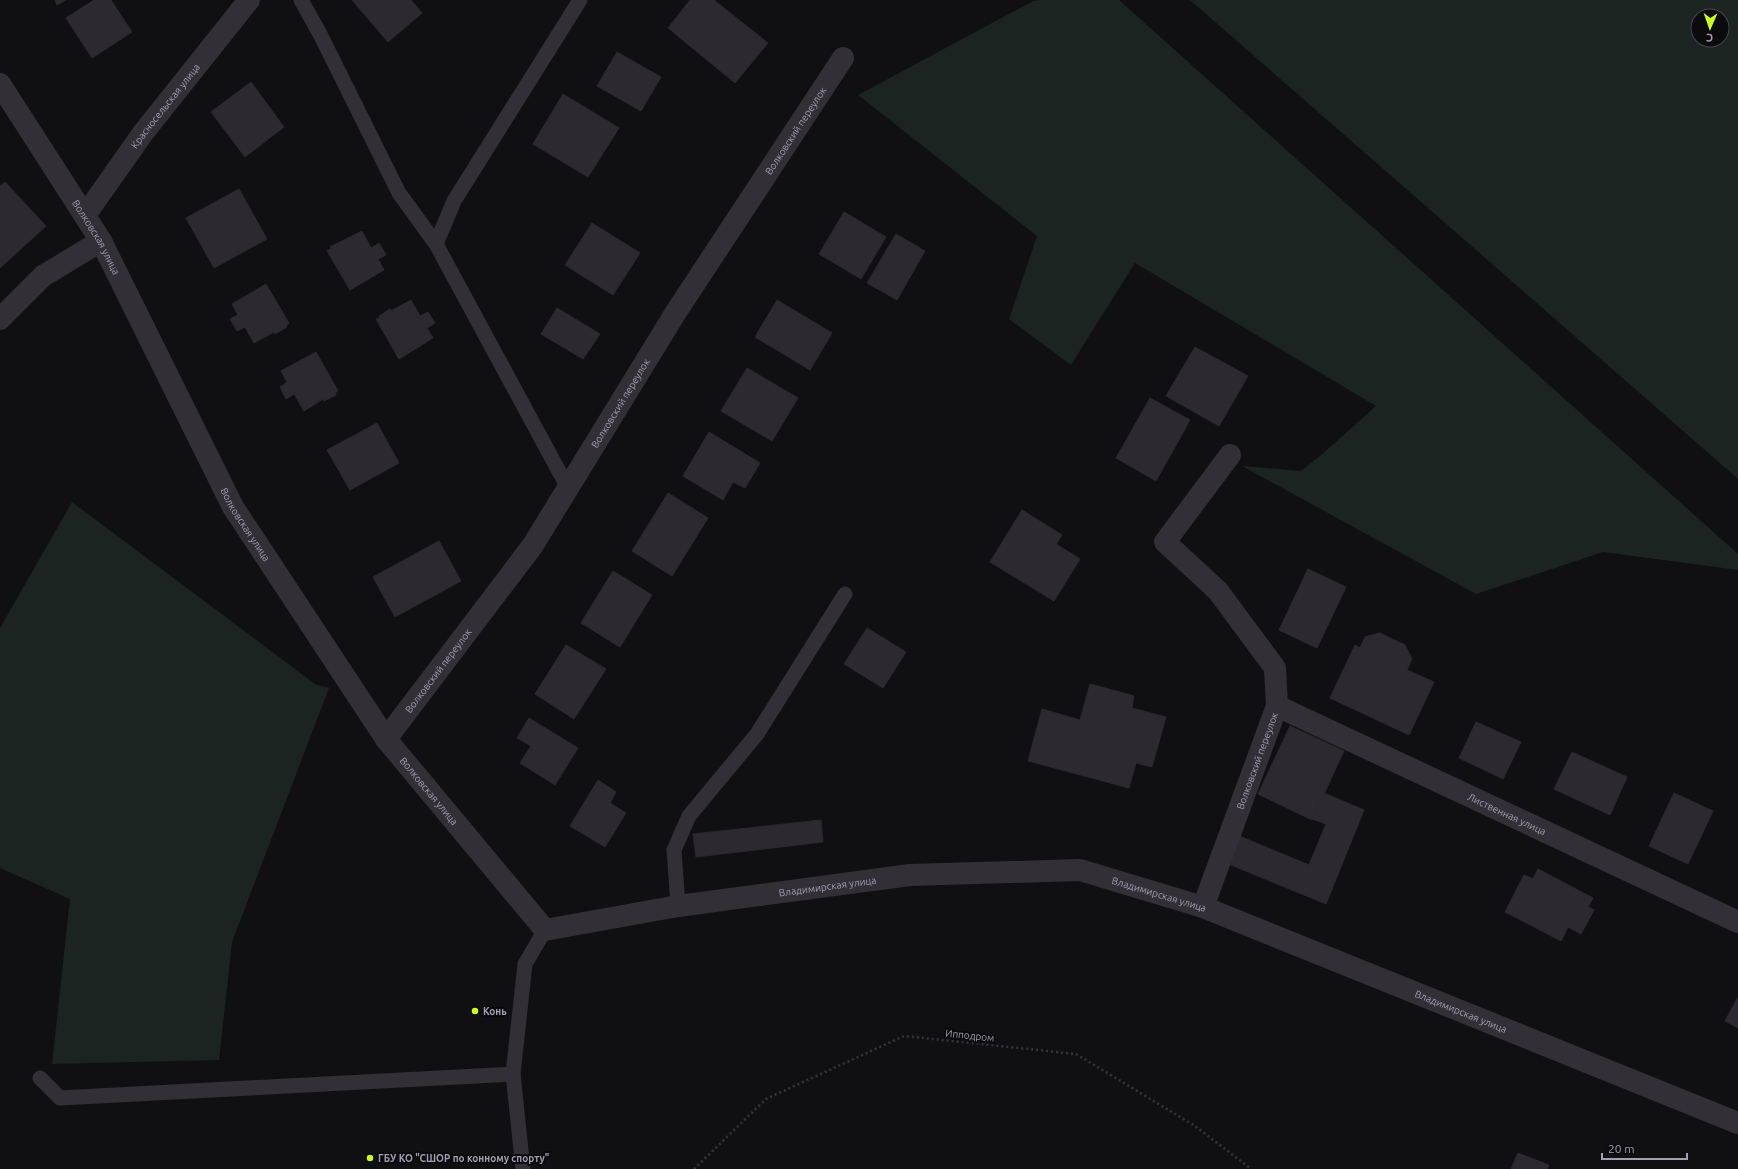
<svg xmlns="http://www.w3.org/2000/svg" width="1738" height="1169" font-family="Ubuntu,sans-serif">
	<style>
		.green { fill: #1b2421; fill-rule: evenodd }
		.building { fill: #2c2a2e; stroke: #2b292d }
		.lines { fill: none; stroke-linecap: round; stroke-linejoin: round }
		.path { stroke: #38363d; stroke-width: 2.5; stroke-dasharray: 2 3; stroke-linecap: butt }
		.lane { stroke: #323036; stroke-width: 15 }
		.street { stroke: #323036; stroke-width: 22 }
		.poi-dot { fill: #cfff19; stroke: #0b0a0c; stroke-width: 1.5 }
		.labels { text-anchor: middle; stroke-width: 4; stroke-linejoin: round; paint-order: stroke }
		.street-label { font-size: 10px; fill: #a49fb3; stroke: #0b0a0c }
		.poi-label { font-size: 10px; font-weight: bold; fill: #a49fb3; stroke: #0b0a0c; text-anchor: start }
	</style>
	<rect width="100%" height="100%" fill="#100f11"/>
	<g class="green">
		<path d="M 1042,0 L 1119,0 L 1738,554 L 1738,570 L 1603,552 L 1476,594 L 1242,466 L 1301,471 L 1320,456 L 1376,406 L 1135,263 L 1071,365 L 1009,319 L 1037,236 L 858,95 L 1033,1 Z"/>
		<path d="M 1190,0 L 1738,0 L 1738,479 ZM 1698,16 L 1722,16 L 1722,40 L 1698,40 Z"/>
		<path d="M 72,502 L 315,684 L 329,688 L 232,942 L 219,1060 L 52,1064 L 70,899 L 0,868 L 0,628 Z"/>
	</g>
	<g class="building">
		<path d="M 55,0 L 66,0 L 57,5 Z"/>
		<path d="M 94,0 L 111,0 L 132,32 L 92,58 L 66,18 Z"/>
		<path d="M 352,0 L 411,0 L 422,13 L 388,42 Z"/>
		<path d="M 690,0 L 714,0 L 768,43 L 735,83 L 668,28 Z"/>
		<path d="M 617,52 L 661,77 L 641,111 L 597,86 Z"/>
		<path d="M 251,82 L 284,127 L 245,157 L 211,112 Z"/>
		<path d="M 563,94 L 619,128 L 588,177 L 533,144 Z"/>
		<path d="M 5,182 L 46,226 L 0,268 L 0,186 Z"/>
		<path d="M 239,189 L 267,239 L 214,268 L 186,218 Z"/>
		<path d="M 844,212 L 886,237 L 861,279 L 819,254 Z"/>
		<path d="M 592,223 L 640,253 L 613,295 L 565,265 Z"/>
		<path d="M 362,231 L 371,248 L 379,243 L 386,255 L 378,259 L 384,270 L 350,290 L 327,251 L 331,249 L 330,247 Z"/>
		<path d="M 896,234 L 925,251 L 897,300 L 867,283 Z"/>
		<path d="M 266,284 L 289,323 L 286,326 L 287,327 L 275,334 L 274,332 L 254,343 L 245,327 L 237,331 L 230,319 L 238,315 L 232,304 Z"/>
		<path d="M 411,300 L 420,316 L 428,312 L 435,323 L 427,328 L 433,338 L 399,359 L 376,319 L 380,318 L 379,316 L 390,309 L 391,311 Z"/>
		<path d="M 777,300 L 832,333 L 810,370 L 755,337 Z"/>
		<path d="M 557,308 L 600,334 L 583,359 L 541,334 Z"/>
		<path d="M 1195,347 L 1248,376 L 1219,426 L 1166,396 Z"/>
		<path d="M 316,352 L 338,391 L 335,393 L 336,395 L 324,401 L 323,399 L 304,411 L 294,394 L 286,399 L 280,387 L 287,382 L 281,371 Z"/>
		<path d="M 747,368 L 798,398 L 772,441 L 721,411 Z"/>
		<path d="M 1150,398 L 1190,420 L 1156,481 L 1116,458 Z"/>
		<path d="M 377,423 L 399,463 L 350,490 L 327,450 Z"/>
		<path d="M 709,432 L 760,463 L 745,488 L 733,482 L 723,500 L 683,476 Z"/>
		<path d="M 668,493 L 708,518 L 672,576 L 632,551 Z"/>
		<path d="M 1022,510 L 1062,535 L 1056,544 L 1080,559 L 1054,601 L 990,562 Z"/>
		<path d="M 439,541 L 461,581 L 395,617 L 373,577 Z"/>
		<path d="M 1308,569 L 1346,587 L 1317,648 L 1279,630 Z"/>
		<path d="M 613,571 L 652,595 L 620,647 L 581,623 Z"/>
		<path d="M 867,628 L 906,652 L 883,688 L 844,664 Z"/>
		<path d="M 1380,633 L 1405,645 L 1412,659 L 1407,670 L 1434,682 L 1409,735 L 1330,698 L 1355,645 L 1360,648 L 1365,637 Z"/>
		<path d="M 566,645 L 606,669 L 574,719 L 535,694 Z"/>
		<path d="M 1090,684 L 1134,696 L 1132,708 L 1166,717 L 1152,767 L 1136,763 L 1129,788 L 1028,761 L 1042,709 L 1080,720 Z"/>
		<path d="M 529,718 L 578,748 L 555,785 L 520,763 L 531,746 L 517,738 Z"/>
		<path d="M 1476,722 L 1521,742 L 1503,779 L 1459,758 Z"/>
		<path d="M 1290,726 L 1344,751 L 1312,820 L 1258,794 Z"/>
		<path d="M 1572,752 L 1627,777 L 1610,815 L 1554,789 Z"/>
		<path d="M 598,780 L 616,792 L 610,803 L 626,813 L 605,847 L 570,826 Z"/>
		<path d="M 1324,793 L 1364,810 L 1326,904 L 1226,863 L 1237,835 L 1309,865 L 1326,824 L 1312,819 Z"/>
		<path d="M 1674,793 L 1713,811 L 1688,864 L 1649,846 Z"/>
		<path d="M 821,820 L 823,842 L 696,857 L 693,834 Z"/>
		<path d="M 1538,869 L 1593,898 L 1588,907 L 1594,910 L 1581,934 L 1568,927 L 1561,941 L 1505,912 L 1524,875 L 1533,879 Z"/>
		<path d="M 1738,997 L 1738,1028 L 1725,1021 Z"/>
		<path d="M 1518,1153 L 1549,1165 L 1547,1169 L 1511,1169 Z"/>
	</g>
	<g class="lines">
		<path class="path" d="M 694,1169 L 766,1099 L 904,1036 L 1076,1054 L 1195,1126 L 1251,1169"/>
		<g class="lane">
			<path d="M 301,0 L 320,34 L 399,193 L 436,244 L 568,488"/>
			<path d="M 436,244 L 454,201 L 580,0"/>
			<path d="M 678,906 L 674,850 L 689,816 L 757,734 L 845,594"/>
			<path d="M 40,1078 L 60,1098 L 513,1074"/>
			<path d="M 523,1169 L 513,1074 L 525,964 L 545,930"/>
		</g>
		<g class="street">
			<path id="s1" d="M 0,84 L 101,241 L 233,507 L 386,739 L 545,930 L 678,906 L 910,875 L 1080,870 L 1203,907 L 1738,1123"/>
			<path id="s2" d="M 86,214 L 143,133 L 249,0"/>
			<path d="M 0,319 L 43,276 L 101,241"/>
			<path id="s3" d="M 1277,706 L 1738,922"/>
			<path id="s4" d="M 386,739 L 533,545 L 676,312 L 843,58"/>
			<path id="s5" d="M 1203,907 L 1277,706 L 1275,668 L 1218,591 L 1165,542 L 1230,455"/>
		</g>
	</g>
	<g class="poi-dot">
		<circle cx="475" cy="1011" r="4"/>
		<circle cx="370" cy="1158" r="4"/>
	</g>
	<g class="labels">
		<g class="street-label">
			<text dy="4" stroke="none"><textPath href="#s2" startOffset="134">Красносельская улица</textPath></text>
			<text dy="4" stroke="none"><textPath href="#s4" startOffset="734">Волковский переулок</textPath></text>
			<text dy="4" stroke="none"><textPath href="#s1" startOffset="181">Волковская улица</textPath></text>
			<text dy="4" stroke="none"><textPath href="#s4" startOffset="410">Волковский переулок</textPath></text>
			<text dy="4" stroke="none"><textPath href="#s1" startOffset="505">Волковская улица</textPath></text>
			<text dy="4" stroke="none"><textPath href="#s4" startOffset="86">Волковский переулок</textPath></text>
			<text dy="4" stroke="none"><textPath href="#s5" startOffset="156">Волковский переулок</textPath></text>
			<text dy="4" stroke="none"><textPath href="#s1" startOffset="829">Волковская улица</textPath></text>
			<text dy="4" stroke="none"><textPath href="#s3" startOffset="254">Лиственная улица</textPath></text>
			<text dy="4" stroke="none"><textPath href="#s1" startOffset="1296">Владимирская улица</textPath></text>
			<text dy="4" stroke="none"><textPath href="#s1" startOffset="1632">Владимирская улица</textPath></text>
			<text dy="4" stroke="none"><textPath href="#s1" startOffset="1956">Владимирская улица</textPath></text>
			<text transform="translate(970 1035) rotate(6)" y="4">Ипподром</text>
		</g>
		<g class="poi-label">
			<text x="483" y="1015">Конь</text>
			<text x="378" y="1162">ГБУ КО "СШОР по конному спорту"</text>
		</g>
	</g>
	<g transform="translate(1710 28) rotate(182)"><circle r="19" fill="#0b0a0c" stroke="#48464f"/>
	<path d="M0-3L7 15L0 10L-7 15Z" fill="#cfff19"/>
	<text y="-6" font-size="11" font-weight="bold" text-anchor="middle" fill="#a49fb3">С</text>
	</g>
	<path d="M1602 1153v6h85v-6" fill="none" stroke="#a49fb3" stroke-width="2"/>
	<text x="1608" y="1153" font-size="12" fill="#a49fb3" stroke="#0b0a0c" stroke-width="3" paint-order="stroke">20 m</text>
</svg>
